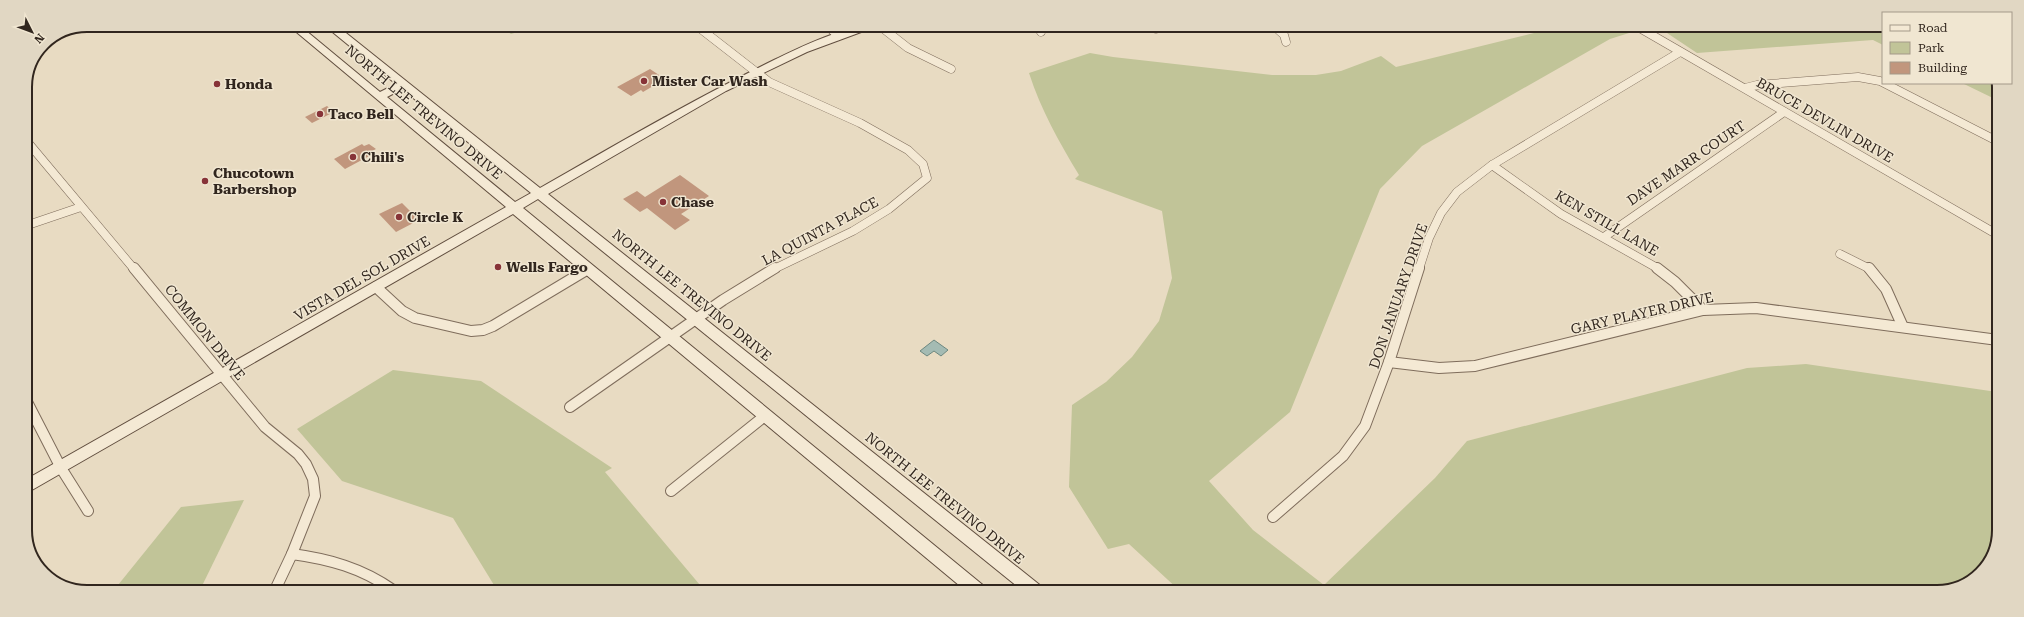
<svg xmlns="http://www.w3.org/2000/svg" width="2024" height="617" font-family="'Roboto Serif',serif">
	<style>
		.green { fill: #c1c498 }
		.water { fill: #a4bbb3; stroke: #6d8880 }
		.building { fill: #c1967d }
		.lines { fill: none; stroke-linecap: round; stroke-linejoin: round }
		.minor-far1-casing { stroke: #7f6d5c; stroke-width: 9 }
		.minor-casing { stroke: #7f6d5c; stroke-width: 12 }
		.secondary-casing { stroke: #614e3f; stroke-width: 2 }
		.minor-far1 { stroke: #f4e9d4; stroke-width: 8 }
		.minor { stroke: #f4e9d4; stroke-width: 10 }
		.secondary { fill: #f4e9d4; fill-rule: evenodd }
		.poi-dot { fill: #873338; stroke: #f0e6d1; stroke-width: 1.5 }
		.labels { text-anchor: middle; stroke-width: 3; stroke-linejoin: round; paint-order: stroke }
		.poi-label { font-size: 14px; font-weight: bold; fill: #31261e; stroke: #f0e6d1; text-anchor: start }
		.street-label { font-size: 14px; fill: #31261e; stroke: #f0e6d1 }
		.rim { fill: none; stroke: #31261e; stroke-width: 2 }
	</style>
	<rect width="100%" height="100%" fill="#e8dbc2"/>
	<g class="green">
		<path d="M 498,25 L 537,26 L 511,34 Z"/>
		<path d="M 1558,27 L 1619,27 L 1629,33 L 1610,39 L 1422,146 L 1380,189 L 1290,412 L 1209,481 L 1253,530 L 1324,585 L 1435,478 L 1467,441 L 1747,368 L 1806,364 L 1997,392 L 1997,546 L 1974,579 L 1937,592 L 1180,591 L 1129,544 L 1108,549 L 1069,487 L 1072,405 L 1106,382 L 1132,357 L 1159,321 L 1172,278 L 1162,211 L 1075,179 L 1079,175 C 1059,142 1041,110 1029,73 L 1090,53 L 1113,57 L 1272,75 L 1316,75 L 1341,71 L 1381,56 L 1396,67 Z"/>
		<path d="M 1658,27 L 1883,27 L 1883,45 L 1873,40 L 1697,53 Z"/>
		<path d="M 1962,83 L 1999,83 L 1999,101 Z"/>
		<path d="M 393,370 L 481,381 L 612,468 L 605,472 L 705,591 L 497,590 L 453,518 L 342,481 L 297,429 Z"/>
		<path d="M 244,500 L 200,590 L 114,590 L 181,507 Z"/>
	</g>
	<path class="water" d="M 934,340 L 948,350 L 941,356 L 934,351 L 927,356 L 920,351 Z"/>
	<g class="building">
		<path d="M 650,69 L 665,79 L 643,92 L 641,90 L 631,96 L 617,87 Z"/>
		<path d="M 327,106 L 334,112 L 312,123 L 305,117 Z"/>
		<path d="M 362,144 L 364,146 L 369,144 L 376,149 L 370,152 L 373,154 L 345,169 L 334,159 Z"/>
		<path d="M 680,175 L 709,196 L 681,214 L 690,220 L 675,230 L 647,208 L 640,212 L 623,199 L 637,191 L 645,197 Z"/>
		<path d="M 402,203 L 419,220 L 396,232 L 379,214 Z"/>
	</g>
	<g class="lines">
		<g class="minor-far1-casing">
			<g id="minor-far1">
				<path d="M 697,26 L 769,82 L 860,123 L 908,150 L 923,164 L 927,178 L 889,209 L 853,231 L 774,269"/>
				<path d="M 828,26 L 838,36"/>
				<path d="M 880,26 L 908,48 L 951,69"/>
				<path d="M 1037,26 L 1041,32"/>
				<path d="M 1154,26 L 1156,29"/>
				<path d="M 1274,26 L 1284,35 L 1286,42"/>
				<path d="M 1638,27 L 1998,235"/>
				<path d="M 1745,88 L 1757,85 L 1858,77 L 1880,81 L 1999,142"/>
				<path d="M 25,139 L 134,269"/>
				<path d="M 1492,165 L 1561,214 L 1659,269"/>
				<path d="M 25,226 L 81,207"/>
				<path d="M 1604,237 L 1784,112"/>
				<path d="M 1840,254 L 1870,269"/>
				<path d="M 1419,269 L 1429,238 L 1441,213 L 1457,192 L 1492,165 L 1680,52"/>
			</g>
		</g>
		<g class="minor-casing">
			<g id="minor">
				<path d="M 134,268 L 265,427 L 298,454 L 306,464 L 313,479 L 315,496 L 292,554"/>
				<path d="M 1657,268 L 1675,282 L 1703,310"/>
				<path d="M 1869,268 L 1886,289 L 1903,327"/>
				<path d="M 376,287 L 402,311 L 415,318 L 471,331 L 483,330 L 493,326 L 588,269"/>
				<path d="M 1389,362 L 1439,368 L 1475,366 L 1703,310 L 1756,308 L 1998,340"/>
				<path d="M 25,398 L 61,468 L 88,511"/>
				<path d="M 570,407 L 723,300 L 775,268"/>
				<path d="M 671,491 L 766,415"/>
				<path d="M 1273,517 L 1343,456 L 1365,426 L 1389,362 L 1419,268"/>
				<path d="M 275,590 L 292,554 C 329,559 362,568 393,590"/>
			</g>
		</g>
		<g class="secondary-casing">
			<path id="secondary" d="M 288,25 L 299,25 L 380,92 L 396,84 L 324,25 L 336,25 L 540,188 C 617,144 694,99 774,60 C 801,47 843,26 873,26 L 872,28 L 807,52 L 726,91 L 548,194 L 1041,586 L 1043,591 L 1023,591 L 538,199 L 523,208 L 984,586 L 986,591 L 966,591 L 513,214 L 25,494 L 25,480 L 506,207 ZM 402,89 L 531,193 L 515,202 L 387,97 Z"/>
		</g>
		<use href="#minor-far1" class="minor-far1"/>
		<use href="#minor" class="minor"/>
		<use href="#secondary" class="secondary"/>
	</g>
	<g class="poi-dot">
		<circle cx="644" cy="81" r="4"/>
		<circle cx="217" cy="84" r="4"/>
		<circle cx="320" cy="114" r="4"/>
		<circle cx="353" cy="157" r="4"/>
		<circle cx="205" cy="181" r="4"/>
		<circle cx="663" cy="202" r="4"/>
		<circle cx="399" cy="217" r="4"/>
		<circle cx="498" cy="267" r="4"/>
	</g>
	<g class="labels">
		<g class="poi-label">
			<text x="652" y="86">Mister Car Wash</text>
			<text x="225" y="89">Honda</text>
			<text x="328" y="119">Taco Bell</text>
			<text x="361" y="162">Chili's</text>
			<text x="213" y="178">Chucotown<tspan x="213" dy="16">Barbershop</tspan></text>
			<text x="671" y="207">Chase</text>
			<text x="407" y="222">Circle K</text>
			<text x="506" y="272">Wells Fargo</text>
		</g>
		<g class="street-label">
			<text transform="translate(424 112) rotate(40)" y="5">NORTH LEE TREVINO DRIVE</text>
			<text transform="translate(1825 120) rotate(30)" y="5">BRUCE DEVLIN DRIVE</text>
			<text transform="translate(1686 163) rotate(-34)" y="5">DAVE MARR COURT</text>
			<text transform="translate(1607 223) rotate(30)" y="5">KEN STILL LANE</text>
			<text transform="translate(820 231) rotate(-28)" y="5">LA QUINTA PLACE</text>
			<text transform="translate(362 278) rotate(-30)" y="5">VISTA DEL SOL DRIVE</text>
			<text transform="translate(692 295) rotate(39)" y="5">NORTH LEE TREVINO DRIVE</text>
			<text transform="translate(1398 296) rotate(-71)" y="5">DON JANUARY DRIVE</text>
			<text transform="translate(1642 313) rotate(-13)" y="5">GARY PLAYER DRIVE</text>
			<text transform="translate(205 332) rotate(51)" y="5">COMMON DRIVE</text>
			<text transform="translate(945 498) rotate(39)" y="5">NORTH LEE TREVINO DRIVE</text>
		</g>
	</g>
	<path d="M0 0H2024V617H0ZM87 32H1937A55 55 0 0 1 1992 87V530A55 55 0 0 1 1937 585H87A55 55 0 0 1 32 530V87A55 55 0 0 1 87 32Z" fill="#e1d7c3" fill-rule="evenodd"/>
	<path class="rim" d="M87 32H1937A55 55 0 0 1 1992 87V530A55 55 0 0 1 1937 585H87A55 55 0 0 1 32 530V87A55 55 0 0 1 87 32Z"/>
	<rect x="1882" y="12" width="130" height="72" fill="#f0e6d1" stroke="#a49989"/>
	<rect x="1890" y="25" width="20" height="6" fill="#f4e9d4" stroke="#a49989"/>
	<text x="1918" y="32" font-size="12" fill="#31261e">Road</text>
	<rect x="1890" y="42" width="20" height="12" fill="#c1c498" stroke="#a49989"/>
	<text x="1918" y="52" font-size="12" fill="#31261e">Park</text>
	<rect x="1890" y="62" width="20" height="12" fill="#c1967d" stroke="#a49989"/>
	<text x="1918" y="72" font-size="12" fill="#31261e">Building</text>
	<g transform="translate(32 32) rotate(132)" stroke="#f0e6d1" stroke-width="3" paint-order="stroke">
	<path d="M0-3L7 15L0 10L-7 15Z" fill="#31261e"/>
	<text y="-6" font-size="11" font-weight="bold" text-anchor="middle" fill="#31261e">N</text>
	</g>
</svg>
